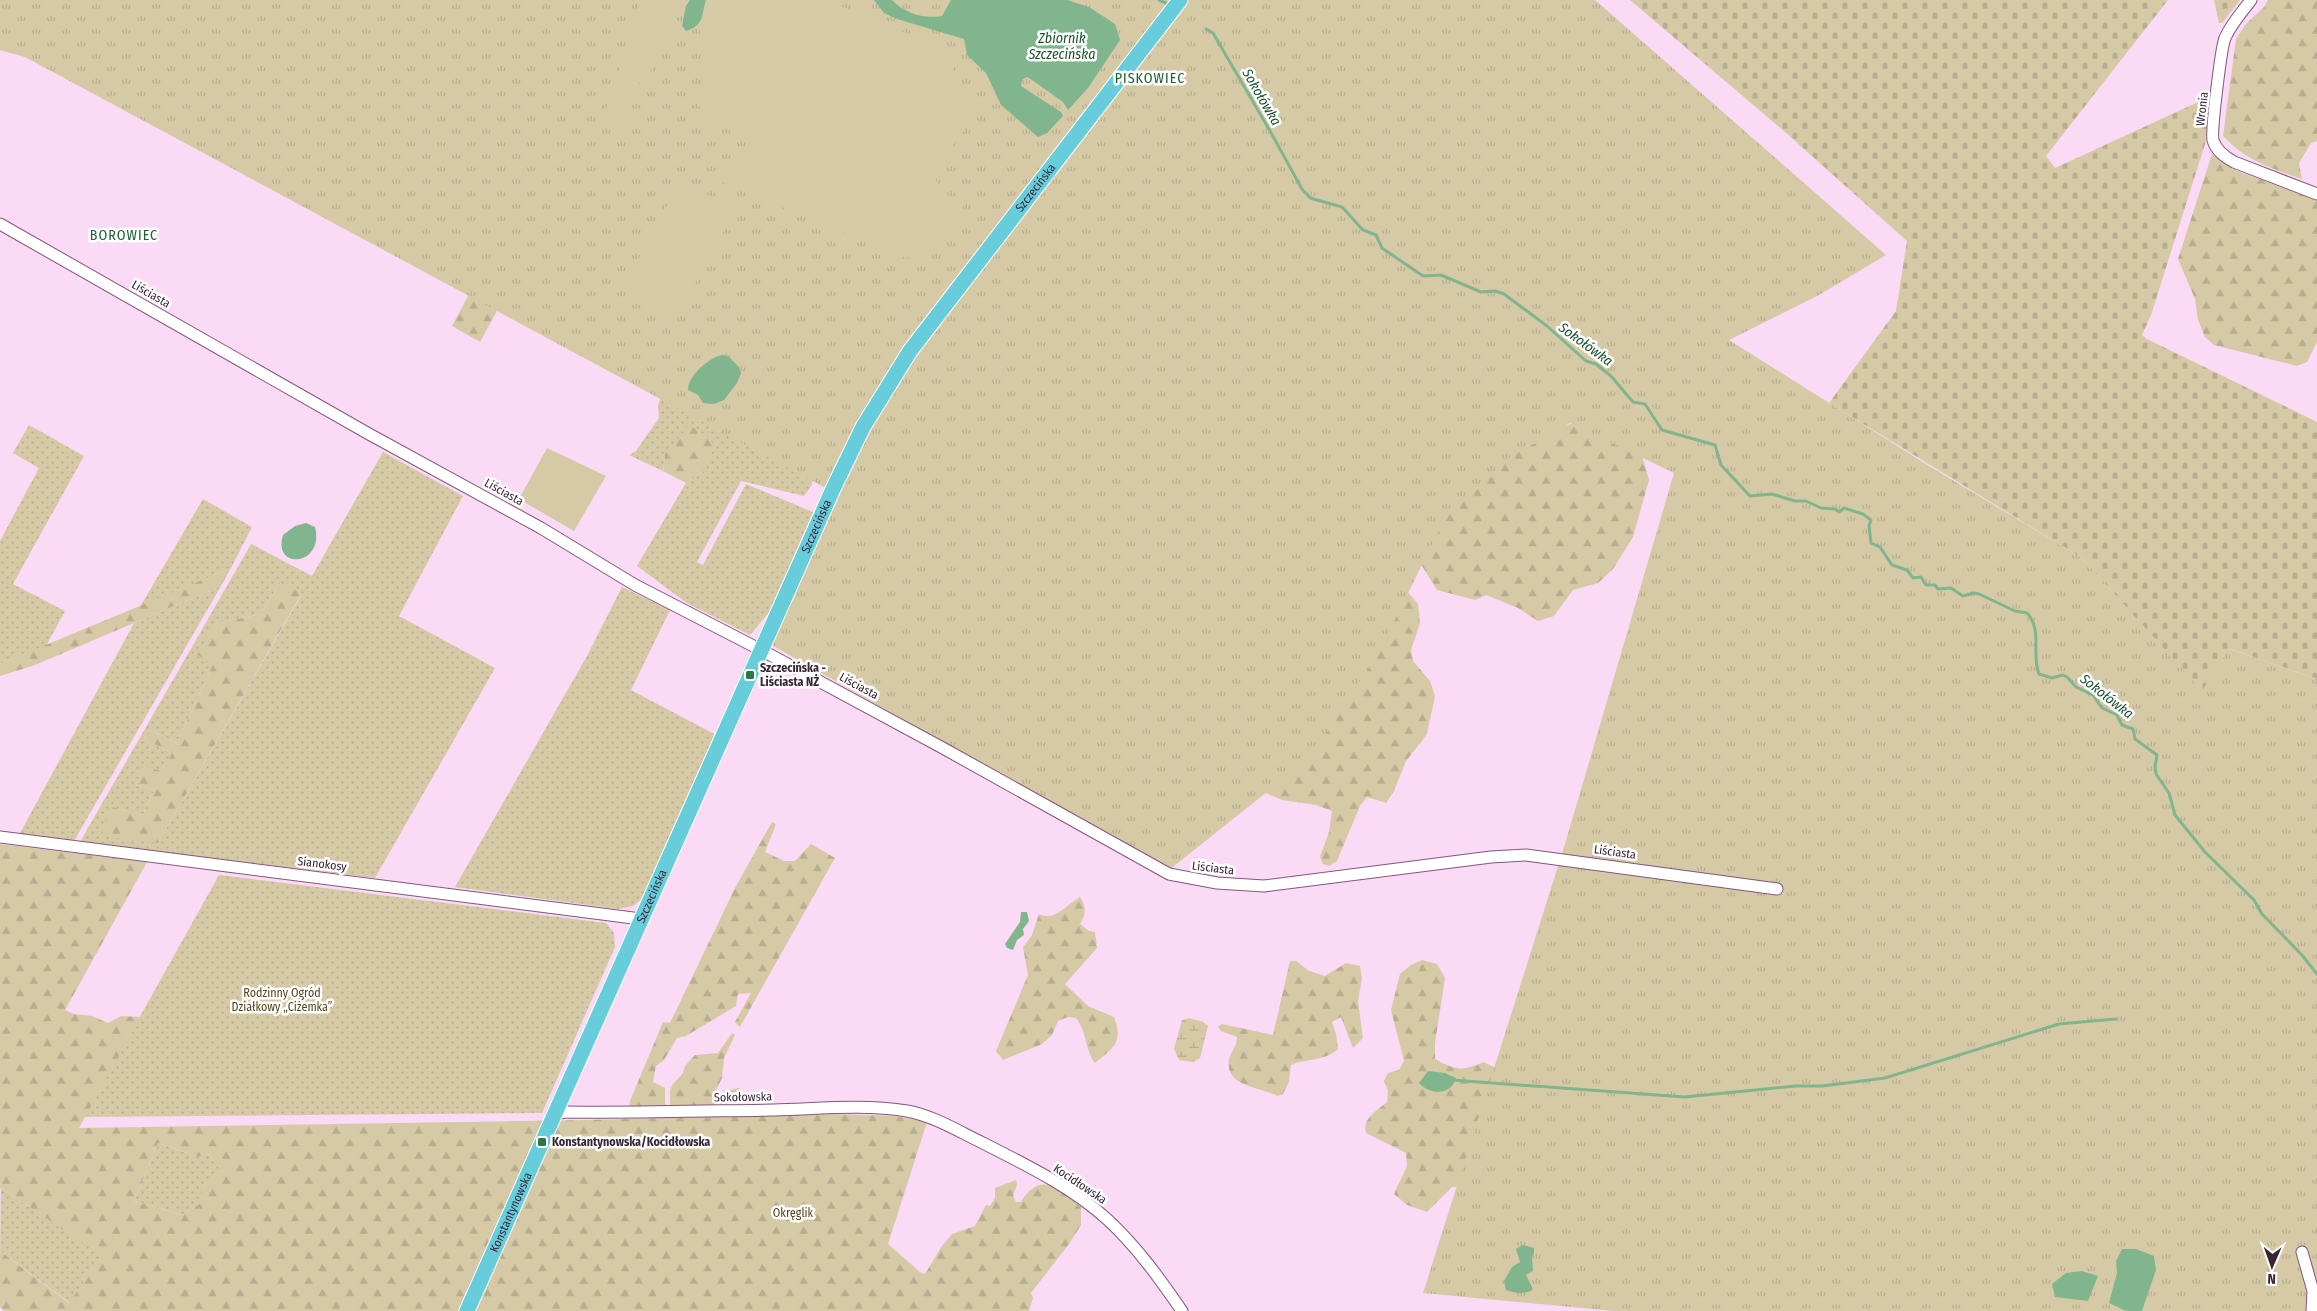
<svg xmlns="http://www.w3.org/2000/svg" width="2317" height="1311" font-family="'Fira Sans Condensed',sans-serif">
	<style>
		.grass { fill: url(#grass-dots); fill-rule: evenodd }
		.forest { fill: url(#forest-firs); fill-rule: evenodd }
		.wetland { fill: url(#wetland-marsh) }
		.cemetery { fill: url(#cemetery-stones) }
		.park { fill: url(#park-tufts) }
		.pitch { fill: #d6caa6 }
		.water { fill: #80b58e }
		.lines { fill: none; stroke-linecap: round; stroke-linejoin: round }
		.stream { stroke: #80b58e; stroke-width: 3 }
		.minor-casing { stroke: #83567c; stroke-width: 13 }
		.major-casing { stroke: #fff; stroke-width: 17 }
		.minor { stroke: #fff; stroke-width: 11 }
		.major { stroke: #67cddb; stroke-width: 15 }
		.poi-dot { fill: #2b7746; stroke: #fff; stroke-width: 2 }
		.labels { text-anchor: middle; stroke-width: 5; stroke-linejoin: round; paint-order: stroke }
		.street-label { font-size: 12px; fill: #392536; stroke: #fff }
		.poi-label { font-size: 12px; font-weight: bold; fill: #392536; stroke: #fff; text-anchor: start }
		.park-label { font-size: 12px; fill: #554718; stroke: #fff }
		.water-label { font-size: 14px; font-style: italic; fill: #16532d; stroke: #fff }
		.neighbourhood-label { font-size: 14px; letter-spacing: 1px; fill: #1a6135; stroke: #fff }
	</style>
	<defs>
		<pattern id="grass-dots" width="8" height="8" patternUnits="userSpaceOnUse" patternTransform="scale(1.25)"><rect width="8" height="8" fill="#d6caa6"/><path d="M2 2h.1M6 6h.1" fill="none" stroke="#b8ad90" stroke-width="1.8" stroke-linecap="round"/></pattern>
		<pattern id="forest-firs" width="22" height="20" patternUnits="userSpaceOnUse" patternTransform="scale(1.25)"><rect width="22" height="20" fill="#d6caa6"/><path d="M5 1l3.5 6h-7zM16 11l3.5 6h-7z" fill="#b8ad90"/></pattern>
		<pattern id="wetland-marsh" width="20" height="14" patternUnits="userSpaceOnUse" patternTransform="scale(1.25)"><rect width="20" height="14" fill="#d6caa6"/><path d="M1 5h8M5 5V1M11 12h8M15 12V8" fill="none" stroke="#b8ad90"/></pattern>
		<pattern id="cemetery-stones" width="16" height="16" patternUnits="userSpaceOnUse" patternTransform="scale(1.25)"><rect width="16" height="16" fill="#d6caa6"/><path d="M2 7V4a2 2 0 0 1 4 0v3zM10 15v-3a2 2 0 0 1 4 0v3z" fill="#b8ad90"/></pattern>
		<pattern id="park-tufts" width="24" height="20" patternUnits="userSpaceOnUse" patternTransform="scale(1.25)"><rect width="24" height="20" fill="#d6caa6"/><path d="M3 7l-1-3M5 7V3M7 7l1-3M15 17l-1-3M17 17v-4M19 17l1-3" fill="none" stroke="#b8ad90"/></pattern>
	</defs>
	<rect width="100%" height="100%" fill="#fadaf4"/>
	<g class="grass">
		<path d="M 670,370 L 811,474 L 812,485 L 804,496 L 741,481 L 697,562 L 703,565 L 746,484 L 813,512 L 771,610 L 750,635 L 687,603 L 637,566 L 686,483 L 703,472 L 665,454 L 663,471 L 629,455 L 636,451 L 659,418 L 658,406 Z"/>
		<path d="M 29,425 L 84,456 L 13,584 L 65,611 L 46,646 L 0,664 L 0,541 L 39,468 L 13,453 Z"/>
		<path d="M 383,452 L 463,496 L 399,616 L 495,668 L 375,878 L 80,842 L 251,544 L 312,576 ZM 279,583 L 302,594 L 158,843 L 108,806 L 143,815 L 154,790 L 136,785 L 144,767 L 163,771 L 172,753 L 144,739 L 149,730 L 177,743 L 213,664 L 215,624 L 261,614 Z"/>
		<path d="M 203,499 L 252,527 L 231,568 L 140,607 Z"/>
		<path d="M 221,586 L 74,841 L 19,835 L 134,623 Z"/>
		<path d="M 622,587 L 670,610 L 631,690 L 716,735 L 644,897 L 633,906 L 618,909 L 455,887 L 587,656 Z"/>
		<path d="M 219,875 L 606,923 L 614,933 L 615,947 L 542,1113 L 84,1117 Z"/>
		<path d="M 740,1088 L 741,1098 L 731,1103 L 721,1105 L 719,1102 L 724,1091 Z"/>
		<path d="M 158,1143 L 199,1157 L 207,1153 L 222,1169 L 202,1187 L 202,1202 L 183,1215 L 134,1201 Z"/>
		<path d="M 1,1188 L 105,1257 L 92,1270 L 70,1303 L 0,1251 Z"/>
	</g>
	<g class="forest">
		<path d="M 2268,0 L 2317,0 L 2317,141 L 2311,143 L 2299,163 L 2302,179 C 2272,169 2245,160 2223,136 L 2236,39 L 2245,25 L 2264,7 Z"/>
		<path d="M 2212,154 L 2235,170 L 2317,200 L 2317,342 L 2307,362 L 2297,366 L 2214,345 L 2205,337 L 2198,320 L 2195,299 L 2178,259 Z"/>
		<path d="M 505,227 L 534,243 L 480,342 L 452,326 Z"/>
		<path d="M 1580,421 L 1641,452 L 1649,480 L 1633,537 L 1613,569 L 1598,583 L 1573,590 L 1554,616 L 1538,621 L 1518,608 L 1486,595 L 1475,600 L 1437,590 L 1419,561 L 1437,523 L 1502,458 L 1546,432 Z"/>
		<path d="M 689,425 L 711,439 L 714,447 L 703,472 L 686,483 L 663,471 L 665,454 Z"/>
		<path d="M 231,568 L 221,586 L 35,665 L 0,676 L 0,664 Z"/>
		<path d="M 279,583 L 302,593 L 158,843 L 102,836 L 109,806 L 143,815 L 154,790 L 136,785 L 144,766 L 162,771 L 172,753 L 144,739 L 149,730 L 177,743 L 213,664 L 197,655 L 215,624 L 261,614 Z"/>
		<path d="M 1405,589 L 1418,604 L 1420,623 L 1411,650 L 1413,661 L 1430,681 L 1435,696 L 1427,734 L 1406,761 L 1394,791 L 1386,803 L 1367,797 L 1360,806 L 1337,861 L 1329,866 L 1323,864 L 1320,857 L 1329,832 L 1332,811 L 1316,805 L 1282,800 L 1261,791 Z"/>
		<path d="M 772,822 L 776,824 L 765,852 L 784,861 L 795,861 L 811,844 L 835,858 L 740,1027 L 735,1022 L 751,993 L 738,994 L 736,1006 L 686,1036 L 677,1038 L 664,1060 L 656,1066 L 653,1082 L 665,1088 L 665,1108 L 629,1108 L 630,1101 L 663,1022 L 670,1023 L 736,886 Z"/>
		<path d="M 0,844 L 147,862 L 65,1010 L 73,1014 L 92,1016 L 108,1023 L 121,1016 L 140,1017 L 79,1128 L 585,1120 L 830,1114 L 895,1116 L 927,1122 L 888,1244 L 920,1272 L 925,1274 L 942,1246 L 952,1234 L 975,1226 L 986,1205 L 990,1206 L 995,1198 L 995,1188 L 1016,1180 L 1017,1185 L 1013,1195 L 1016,1202 L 1021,1202 C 1041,1169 1059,1190 1081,1207 L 1081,1225 L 1069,1244 L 1031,1293 L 1033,1298 L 1029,1311 L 4,1311 L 0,1307 L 0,1251 L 69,1303 L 92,1270 L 104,1257 L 1,1188 L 0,1189 ZM 158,1143 L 199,1157 L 207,1153 L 221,1169 L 202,1187 L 202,1202 L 183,1215 L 134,1201 Z"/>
		<path d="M 1080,897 C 1087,908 1086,914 1080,924 L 1089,931 L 1095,932 L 1097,948 L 1065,984 L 1088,1006 L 1114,1017 C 1124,1042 1113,1048 1095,1063 C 1085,1050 1087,1032 1076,1018 L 1068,1017 L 1058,1021 L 1052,1035 L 1042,1044 L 1003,1060 L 996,1051 L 1028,975 L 1023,947 L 1032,935 L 1039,914 C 1055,922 1067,904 1080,897 Z"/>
		<path d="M 1422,960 L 1437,964 L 1445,978 L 1435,1043 L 1435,1059 C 1457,1071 1462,1071 1484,1062 L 1507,1074 L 1465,1187 L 1452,1187 L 1427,1212 L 1407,1205 L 1394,1194 L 1407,1166 L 1406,1153 L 1366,1133 C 1362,1118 1377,1111 1387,1102 L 1388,1091 L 1384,1081 L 1388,1073 L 1399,1070 L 1404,1061 L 1391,1010 L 1400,974 L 1411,965 Z"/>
		<path d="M 1290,961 L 1296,961 L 1309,971 L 1325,976 L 1346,963 L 1360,966 L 1362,978 L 1358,1001 L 1363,1038 L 1353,1048 L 1341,1017 L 1332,1022 L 1336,1034 L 1338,1049 C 1323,1062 1307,1058 1291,1065 L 1289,1082 L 1283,1094 L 1278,1096 C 1261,1087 1224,1087 1229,1059 C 1231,1051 1237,1047 1237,1037 L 1221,1031 L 1218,1027 L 1222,1024 L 1273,1035 Z"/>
		<path d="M 732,1033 L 735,1035 L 724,1058 L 722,1078 L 713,1096 L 715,1105 L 670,1108 L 670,1090 L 673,1084 L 683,1073 L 685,1066 L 695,1055 L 718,1053 Z"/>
	</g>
	<path class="wetland" d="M 1189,1018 L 1203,1022 L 1208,1026 L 1200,1058 L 1193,1062 L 1179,1060 L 1174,1049 L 1182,1020 Z"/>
	<g class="cemetery">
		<path d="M 1630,0 L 2168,0 L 2046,156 L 2055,168 L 2209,97 L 2212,99 L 2206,141 L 2151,315 L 2142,335 L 2147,339 L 2317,422 L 2317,679 L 2230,649 L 2202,692 L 2082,558 L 1829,403 L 1896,311 L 1907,241 L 1785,132 Z"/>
		<path d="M 2214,0 L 2240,0 L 2222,23 L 2219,23 Z"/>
	</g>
	<path class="park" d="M 0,0 L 1595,0 L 1886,255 L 1819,295 L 1729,340 L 1926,464 L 2082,558 L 2202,691 L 2229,649 L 2317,679 L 2317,1311 L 1614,1311 L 1423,1293 L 1565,844 L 1674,473 L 1570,423 L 1507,459 L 1444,520 L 1380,650 L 1311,757 L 1169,870 L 770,644 L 835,493 L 25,57 L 0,50 Z"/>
	<g class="pitch">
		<path d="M 641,0 L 679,0 L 668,39 L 656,65 L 627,96 L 621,114 L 632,123 L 627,136 L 601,125 Z"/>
		<path d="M 712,0 L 826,0 L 947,50 L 965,100 L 972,108 L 974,116 L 940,164 L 936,180 C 943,191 951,202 964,202 L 962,212 L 927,255 L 907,258 L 883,250 L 721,181 L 732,153 L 747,154 L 764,150 L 758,141 L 707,122 L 699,105 L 706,96 L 709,83 L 706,60 L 699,43 Z"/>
		<path d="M 684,185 L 737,207 L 687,298 L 677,304 L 667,317 L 626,293 L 625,284 L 674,192 Z"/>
		<path d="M 547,448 L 606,476 L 574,531 L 519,499 Z"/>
	</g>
	<g class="water">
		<path d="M 690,0 L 706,0 C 701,15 705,25 686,31 L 682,26 L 686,6 Z"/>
		<path d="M 874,0 L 892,0 C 906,14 923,19 942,16 L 951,0 L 1067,0 L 1089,7 L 1115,24 L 1120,40 L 1088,88 L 1068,110 L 1063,102 L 1032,80 L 1027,77 L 1022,80 L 1021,86 L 1061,112 L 1063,116 L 1047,133 L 1038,137 L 1001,105 L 986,73 L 967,55 L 964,39 L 897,19 L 884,13 Z"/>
		<path d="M 722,355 L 728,356 L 739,367 L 741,373 L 737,383 L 724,400 L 714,404 L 703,403 L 698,395 L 688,390 C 688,376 708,358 722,355 Z"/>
		<path d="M 306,523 L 315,527 C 325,566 272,571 283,535 L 295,526 Z"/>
		<path d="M 1021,912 L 1027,912 L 1029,921 L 1023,929 L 1024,935 L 1017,940 L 1013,950 L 1007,948 L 1005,944 L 1020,922 Z"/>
		<path d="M 1428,1071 L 1445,1073 L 1456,1078 C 1451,1096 1430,1095 1419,1083 Z"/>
		<path d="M 1523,1245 L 1534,1248 L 1534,1254 L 1532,1257 L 1533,1271 L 1526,1275 L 1533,1289 C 1527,1295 1513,1293 1506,1290 L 1504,1281 L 1512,1267 L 1520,1262 L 1516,1249 Z"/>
		<path d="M 2122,1249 L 2136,1249 L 2154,1256 L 2156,1270 L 2142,1311 L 2126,1311 L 2109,1303 L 2117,1273 L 2116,1261 Z"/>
		<path d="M 2082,1271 L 2098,1276 L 2088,1301 L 2055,1297 L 2052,1284 L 2066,1273 Z"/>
	</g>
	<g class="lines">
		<g class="stream">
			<path d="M 1159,0 L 1166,3"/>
			<path d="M 1206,29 L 1213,33 L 1270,131 L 1302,189 L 1310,198 L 1342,207 L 1363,230 L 1376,235 L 1382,248 L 1423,276 L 1441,275 L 1481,292 L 1495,291 L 1504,294 L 1547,326 L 1586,361 L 1596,364 L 1611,376 L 1633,402 L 1645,404 L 1662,430 L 1715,445 L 1721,465 L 1750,496 L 1772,494 L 1795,501 L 1806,501 L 1821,508 L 1835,509 L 1839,512 L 1844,508 L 1863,514 L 1871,520 L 1869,526 L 1871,543 L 1880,547 L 1892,565 L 1907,570 L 1913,578 L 1921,577 L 1926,585 L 1935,585 L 1938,589 L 1951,588 L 1963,596 L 1974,593 L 1979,594 L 2015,611 L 2027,613 C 2043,630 2031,655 2039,674 L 2052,678 L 2063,675 L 2067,677 L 2076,687 L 2093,695 L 2102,708 L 2117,715 L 2122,725 L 2133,729 L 2135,739 L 2157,755 L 2155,766 L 2156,774 L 2169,793 L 2175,815 L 2205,852 L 2254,900 L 2262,914 L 2301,954 L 2317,974"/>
			<path d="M 1452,1080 L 1685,1097 L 1795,1086 L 1822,1086 L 1885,1078 L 2059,1024 L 2116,1019"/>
		</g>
		<g class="minor-casing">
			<g id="minor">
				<path d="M 2251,0 C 2242,12 2231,24 2225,38 C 2221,48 2211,131 2213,140 C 2216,151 2225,157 2234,162 L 2317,194"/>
				<path d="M 0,224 L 369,434 L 541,528 L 635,585 L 765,652 L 941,747 L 1169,874 L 1217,883 L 1264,886 L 1491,857 L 1526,855 L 1777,889"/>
				<path d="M 0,837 L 641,919"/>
				<path d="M 554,1114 L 566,1112 C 636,1113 705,1111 774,1110 C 818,1109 863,1104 907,1111 C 934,1116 958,1131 983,1143 C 1026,1165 1072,1187 1108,1220 C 1137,1247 1160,1279 1182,1311"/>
				<path d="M 2302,1252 L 2313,1291 L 2312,1311"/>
			</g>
		</g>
		<g class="major-casing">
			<g id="major">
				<path id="s1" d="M 467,1311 L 833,489 L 863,427 L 910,351 L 1180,0"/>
			</g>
		</g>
		<use href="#minor" class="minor"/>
		<use href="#major" class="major"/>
	</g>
	<g class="poi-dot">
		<rect x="745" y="670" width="10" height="10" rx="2.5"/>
		<rect x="537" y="1137" width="10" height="10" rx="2.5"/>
	</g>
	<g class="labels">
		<g class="street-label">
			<text transform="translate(2202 109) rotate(-83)" y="4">Wronia</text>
			<text dy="4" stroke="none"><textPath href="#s1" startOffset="1264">Szczecińska</textPath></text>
			<text transform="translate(151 294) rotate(30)" y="4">Liściasta</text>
			<text transform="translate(504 492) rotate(29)" y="4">Liściasta</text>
			<text dy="4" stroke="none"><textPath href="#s1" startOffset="859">Szczecińska</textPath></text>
			<text transform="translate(859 686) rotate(28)" y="4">Liściasta</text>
			<text transform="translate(1615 852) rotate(8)" y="4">Liściasta</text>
			<text transform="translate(322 864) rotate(7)" y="4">Sianokosy</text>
			<text transform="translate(1213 868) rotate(7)" y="4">Liściasta</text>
			<text dy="4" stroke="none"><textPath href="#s1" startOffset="454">Szczecińska</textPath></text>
			<text transform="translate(743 1097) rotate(-1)" y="4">Sokołowska</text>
			<text transform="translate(1080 1184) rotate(34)" y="4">Kocidłowska</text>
			<text dy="4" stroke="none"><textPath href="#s1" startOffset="108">Konstantynowska</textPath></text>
		</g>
		<g class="poi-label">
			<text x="760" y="672">Szczecińska -<tspan x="760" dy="14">Liściasta NŻ</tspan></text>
			<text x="552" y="1146">Konstantynowska/Kocidłowska</text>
		</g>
		<g class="park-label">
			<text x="282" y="997">Rodzinny Ogród<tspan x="282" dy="14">Działkowy „Ciżemka”</tspan></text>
			<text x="793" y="1217">Okręglik</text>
		</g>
		<g class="water-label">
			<text x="1062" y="43">Zbiornik<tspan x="1062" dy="16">Szczecińska</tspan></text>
			<text transform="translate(1262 97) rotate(60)" y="5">Sokołówka</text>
			<text transform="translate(1586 344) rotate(36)" y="5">Sokołówka</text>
			<text transform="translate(2107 696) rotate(38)" y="5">Sokołówka</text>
		</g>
		<g class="neighbourhood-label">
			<text x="1150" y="83">PISKOWIEC</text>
			<text x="124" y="240">BOROWIEC</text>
		</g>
	</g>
	<g transform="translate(2272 1266) rotate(182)" stroke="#ffffff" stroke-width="4" paint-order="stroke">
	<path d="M0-4L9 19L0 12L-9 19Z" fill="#392536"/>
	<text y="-8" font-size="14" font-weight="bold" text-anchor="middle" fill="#392536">N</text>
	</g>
</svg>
